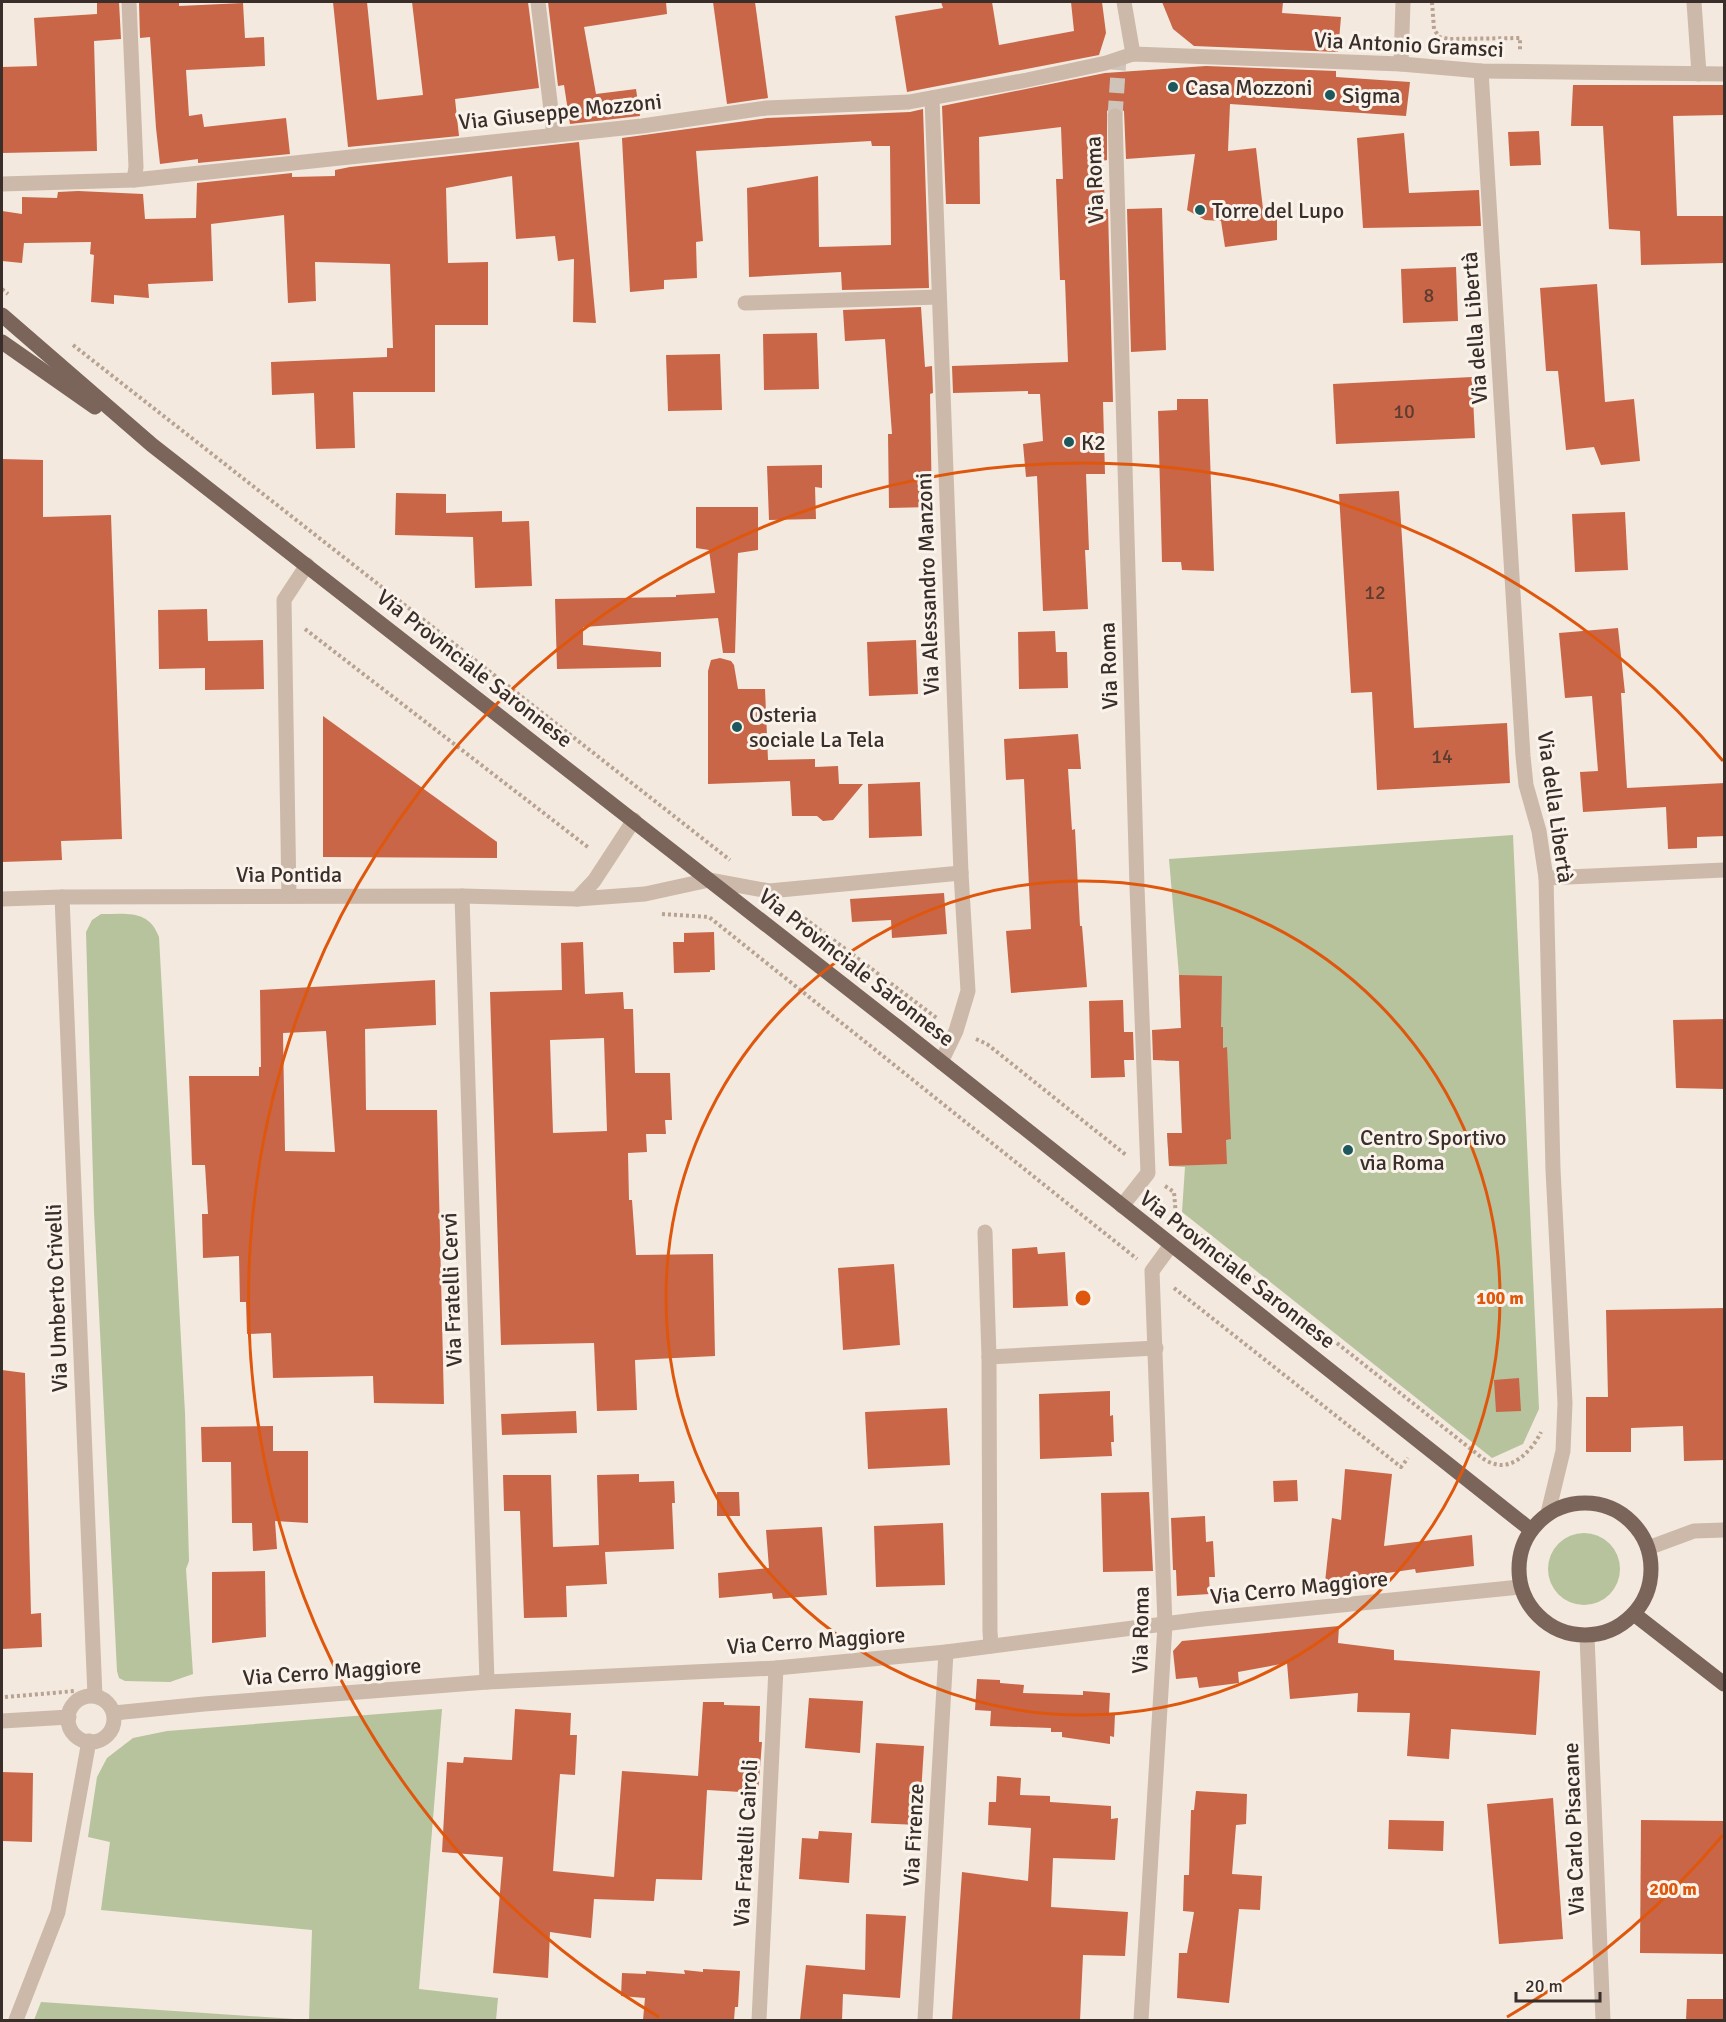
<svg xmlns="http://www.w3.org/2000/svg" width="1726" height="2022" font-family="Signika,sans-serif">
	<style>
		.green { fill: #b6c39d }
		.building { fill: #c96647; fill-rule: evenodd }
		.lines { fill: none; stroke-linecap: round; stroke-linejoin: round }
		.street-tunnel { stroke: #cec4ba; stroke-width: 15; stroke-dasharray: 15 8; stroke-linecap: butt }
		.path { stroke: #b8a393; stroke-width: 4; stroke-dasharray: 3 3; stroke-linecap: butt }
		.lane { stroke: #ccb9a9; stroke-width: 15 }
		.street { stroke: #ccb9a9; stroke-width: 15 }
		.primary { stroke: #7b655a; stroke-width: 15 }
		.ring { fill: none; stroke: #df570d; stroke-width: 3 }
		.poi-dot { fill: #1d585c; stroke: #faf3eb; stroke-width: 2 }
		.labels { text-anchor: middle; stroke-width: 6; stroke-linejoin: round; paint-order: stroke }
		.number-label { font-size: 20px; fill: #5d3c30 }
		.street-label { font-size: 22px; fill: #392e29; stroke: #faf3eb }
		.poi-label { font-size: 22px; fill: #392e29; stroke: #faf3eb; text-anchor: start }
		.centre { fill: #df570d; stroke: #faf3eb; stroke-width: 3 }
		.ring-label { font-size: 18px; text-anchor: middle; font-weight: bold; fill: #df570d; stroke: #faf3eb; stroke-width: 6; stroke-linejoin: round; paint-order: stroke }
	</style>
	<rect width="100%" height="100%" fill="#f3e9de"/>
	<g class="green">
		<path d="M 1513,835 L 1539,1409 L 1523,1444 L 1492,1458 L 1182,1212 L 1185,1167 L 1169,1166 L 1167,1133 L 1182,1133 L 1179,1061 L 1165,1061 L 1164,1030 L 1181,1028 L 1179,975 L 1169,859 Z"/>
		<path d="M 101,914 C 126,914 149,909 159,937 L 185,1413 L 189,1561 L 186,1569 L 193,1674 L 170,1682 L 125,1681 L 119,1678 L 117,1671 L 94,1212 L 86,932 L 92,920 Z"/>
		<circle cx="1584" cy="1569" r="36"/>
		<path d="M 442,1709 L 419,1989 L 498,1998 L 496,2020 L 34,2020 L 41,2002 L 309,2020 L 312,1930 L 101,1910 L 110,1842 L 88,1837 L 97,1777 L 107,1758 L 133,1738 L 167,1731 Z"/>
	</g>
	<g class="building">
		<path d="M 97,2 L 119,2 L 121,39 L 94,41 L 97,151 L 2,153 L 2,67 L 37,66 L 34,18 L 97,14 Z"/>
		<path d="M 139,2 L 179,2 L 179,6 L 243,3 L 245,38 L 264,37 L 265,66 L 186,70 L 189,116 L 202,114 L 204,127 L 286,118 L 290,154 L 198,163 L 198,159 L 160,164 L 156,128 L 150,37 L 140,38 Z"/>
		<path d="M 333,2 L 367,2 L 377,100 L 423,95 L 412,2 L 528,2 L 539,88 L 455,99 L 459,136 L 348,147 Z"/>
		<path d="M 548,2 L 666,2 L 667,14 L 584,27 L 596,94 L 636,89 L 640,116 L 570,124 L 564,85 L 558,86 Z"/>
		<path d="M 713,2 L 755,2 L 768,98 L 727,104 Z"/>
		<path d="M 941,2 L 992,2 L 999,45 L 1074,31 L 1071,2 L 1102,2 L 1106,33 L 1099,55 L 907,92 L 895,16 L 943,8 Z"/>
		<path d="M 1162,2 L 1283,2 L 1282,13 L 1341,17 L 1338,52 L 1194,46 L 1173,29 Z"/>
		<path d="M 1206,66 L 1336,71 L 1336,77 L 1410,82 L 1406,116 L 1230,104 L 1228,151 L 1256,148 L 1263,209 L 1277,208 L 1277,240 L 1225,247 L 1221,221 L 1205,220 L 1187,210 L 1195,154 L 1126,159 L 1124,111 L 1115,106 L 1107,111 L 1107,160 L 1103,161 L 1105,209 L 1108,209 L 1113,402 L 1103,402 L 1105,474 L 1086,474 L 1089,550 L 1085,550 L 1088,609 L 1043,611 L 1037,476 L 1026,477 L 1023,444 L 1043,441 L 1040,394 L 1028,394 L 1028,391 L 953,393 L 952,366 L 1068,362 L 1065,280 L 1060,280 L 1056,179 L 1063,179 L 1061,127 L 979,137 L 980,204 L 946,204 L 942,106 L 1105,73 Z"/>
		<path d="M 1573,85 L 1725,85 L 1725,115 L 1673,116 L 1677,216 L 1725,216 L 1725,263 L 1641,265 L 1640,231 L 1609,229 L 1603,126 L 1571,126 Z"/>
		<path d="M 923,109 L 929,288 L 842,290 L 841,272 L 749,277 L 747,188 L 818,176 L 819,247 L 891,245 L 890,146 L 872,146 L 871,141 L 696,151 L 703,241 L 696,242 L 697,278 L 664,280 L 664,289 L 630,292 L 622,138 L 767,118 L 910,112 Z"/>
		<path d="M 1539,131 L 1541,165 L 1510,166 L 1508,132 Z"/>
		<path d="M 1404,133 L 1409,193 L 1479,190 L 1481,226 L 1363,228 L 1357,138 Z"/>
		<path d="M 579,142 L 596,323 L 573,322 L 574,259 L 558,261 L 555,236 L 516,239 L 512,176 L 446,188 L 448,263 L 488,262 L 488,325 L 435,325 L 435,392 L 353,392 L 355,448 L 316,449 L 314,393 L 272,395 L 271,362 L 387,357 L 387,348 L 393,348 L 390,264 L 315,262 L 316,301 L 288,303 L 284,215 L 211,224 L 213,281 L 148,284 L 149,298 L 114,295 L 114,304 L 91,302 L 94,255 L 90,254 L 91,242 L 24,243 L 22,263 L 2,261 L 2,211 L 22,214 L 22,197 L 57,198 L 58,192 L 78,191 L 143,194 L 145,219 L 196,218 L 197,183 L 292,173 L 292,177 L 335,176 L 335,170 L 350,167 Z"/>
		<path d="M 1162,208 L 1166,350 L 1131,352 L 1127,209 Z"/>
		<path d="M 1456,267 L 1458,321 L 1403,323 L 1401,269 Z"/>
		<path d="M 1597,284 L 1605,402 L 1634,399 L 1640,461 L 1601,465 L 1594,447 L 1566,450 L 1558,371 L 1546,371 L 1540,288 Z"/>
		<path d="M 921,307 L 925,367 L 932,366 L 933,393 L 930,394 L 932,507 L 889,508 L 888,434 L 892,434 L 885,339 L 845,341 L 843,310 Z"/>
		<path d="M 817,333 L 819,389 L 764,390 L 763,334 Z"/>
		<path d="M 720,354 L 722,410 L 668,411 L 666,355 Z"/>
		<path d="M 1472,377 L 1475,438 L 1336,444 L 1333,384 Z"/>
		<path d="M 1177,399 L 1208,399 L 1214,571 L 1182,570 L 1181,562 L 1162,562 L 1158,411 L 1177,410 Z"/>
		<path d="M 2,459 L 43,460 L 43,517 L 111,515 L 122,839 L 61,841 L 62,860 L 2,862 L 2,621 L 3,621 Z"/>
		<path d="M 822,465 L 822,488 L 815,487 L 816,519 L 769,520 L 767,466 Z"/>
		<path d="M 1399,491 L 1414,728 L 1507,723 L 1510,783 L 1377,790 L 1372,692 L 1351,693 L 1339,494 Z"/>
		<path d="M 396,493 L 446,494 L 446,513 L 502,511 L 502,522 L 529,521 L 532,586 L 475,588 L 473,537 L 395,535 Z"/>
		<path d="M 696,507 L 758,507 L 758,550 L 738,553 L 735,653 L 723,653 L 718,618 L 583,627 L 583,645 L 661,652 L 661,667 L 557,669 L 555,599 L 676,597 L 676,595 L 715,593 L 709,550 L 696,548 Z"/>
		<path d="M 1625,512 L 1628,570 L 1575,572 L 1572,514 Z"/>
		<path d="M 207,609 L 208,641 L 263,640 L 264,689 L 205,690 L 205,668 L 159,669 L 158,610 Z"/>
		<path d="M 1618,628 L 1625,693 L 1621,693 L 1627,788 L 1725,783 L 1725,836 L 1697,837 L 1697,848 L 1668,849 L 1666,807 L 1583,812 L 1580,772 L 1598,771 L 1592,696 L 1565,698 L 1559,633 Z"/>
		<path d="M 1055,631 L 1056,652 L 1067,652 L 1068,688 L 1019,689 L 1018,632 Z"/>
		<path d="M 916,640 L 918,694 L 869,696 L 867,642 Z"/>
		<path d="M 720,658 L 731,661 L 734,665 L 738,689 L 765,689 L 768,760 L 815,759 L 815,767 L 838,766 L 839,784 L 863,784 L 833,820 L 823,821 L 817,816 L 792,816 L 790,781 L 708,784 L 708,671 L 711,660 Z"/>
		<path d="M 323,716 L 497,842 L 497,858 L 323,857 Z"/>
		<path d="M 1078,734 L 1081,769 L 1068,769 L 1072,830 L 1075,829 L 1080,926 L 1082,926 L 1087,987 L 1011,993 L 1006,931 L 1031,929 L 1024,779 L 1006,780 L 1004,739 Z"/>
		<path d="M 920,782 L 922,836 L 869,838 L 868,784 Z"/>
		<path d="M 944,893 L 947,934 L 892,938 L 891,920 L 852,922 L 850,899 Z"/>
		<path d="M 714,932 L 715,970 L 710,970 L 710,972 L 674,973 L 673,942 L 684,942 L 684,933 Z"/>
		<path d="M 583,942 L 585,994 L 623,992 L 624,1009 L 633,1009 L 635,1073 L 670,1073 L 672,1120 L 665,1120 L 666,1134 L 646,1134 L 647,1152 L 628,1153 L 629,1200 L 632,1200 L 636,1255 L 713,1254 L 715,1356 L 635,1360 L 637,1410 L 597,1411 L 594,1343 L 501,1345 L 490,992 L 562,990 L 561,943 ZM 604,1038 L 607,1131 L 553,1133 L 550,1040 Z"/>
		<path d="M 1179,975 L 1222,976 L 1221,1027 L 1223,1027 L 1223,1048 L 1227,1047 L 1231,1139 L 1226,1140 L 1227,1164 L 1169,1166 L 1167,1133 L 1182,1133 L 1179,1061 L 1153,1060 L 1152,1030 L 1181,1028 Z"/>
		<path d="M 435,980 L 436,1025 L 365,1029 L 366,1110 L 437,1110 L 444,1404 L 374,1403 L 373,1376 L 273,1378 L 271,1333 L 247,1334 L 246,1302 L 240,1302 L 239,1256 L 203,1258 L 202,1214 L 208,1214 L 205,1165 L 192,1165 L 189,1076 L 259,1076 L 259,1067 L 261,1067 L 260,990 ZM 326,1031 L 335,1152 L 285,1151 L 283,1033 Z"/>
		<path d="M 1123,1000 L 1124,1032 L 1133,1032 L 1134,1060 L 1124,1060 L 1125,1077 L 1091,1078 L 1089,1001 Z"/>
		<path d="M 1725,1019 L 1725,1089 L 1676,1088 L 1673,1020 Z"/>
		<path d="M 1037,1247 L 1038,1254 L 1065,1252 L 1068,1306 L 1013,1308 L 1012,1249 Z"/>
		<path d="M 894,1264 L 900,1345 L 843,1350 L 838,1268 Z"/>
		<path d="M 1725,1308 L 1725,1460 L 1684,1461 L 1683,1426 L 1631,1428 L 1631,1452 L 1586,1452 L 1586,1397 L 1608,1397 L 1606,1310 Z"/>
		<path d="M 2,1370 L 25,1373 L 31,1614 L 41,1613 L 42,1647 L 2,1649 Z"/>
		<path d="M 1519,1378 L 1521,1411 L 1496,1412 L 1494,1380 Z"/>
		<path d="M 1110,1391 L 1110,1416 L 1113,1415 L 1114,1442 L 1111,1442 L 1112,1456 L 1040,1459 L 1039,1394 Z"/>
		<path d="M 947,1408 L 950,1465 L 868,1469 L 865,1412 Z"/>
		<path d="M 576,1411 L 577,1433 L 502,1435 L 501,1414 Z"/>
		<path d="M 273,1426 L 273,1451 L 308,1451 L 308,1523 L 275,1521 L 277,1549 L 253,1551 L 252,1523 L 232,1523 L 231,1462 L 202,1462 L 201,1427 Z"/>
		<path d="M 1345,1469 L 1392,1474 L 1384,1546 L 1472,1535 L 1474,1566 L 1416,1573 L 1415,1569 L 1325,1582 L 1332,1518 L 1341,1520 Z"/>
		<path d="M 639,1474 L 639,1482 L 674,1481 L 675,1503 L 672,1503 L 674,1549 L 605,1552 L 607,1584 L 566,1586 L 567,1617 L 524,1618 L 520,1511 L 504,1511 L 503,1475 L 551,1475 L 553,1547 L 599,1545 L 597,1475 Z"/>
		<path d="M 1297,1480 L 1298,1501 L 1274,1502 L 1273,1481 Z"/>
		<path d="M 717,1492 L 739,1492 L 740,1516 L 717,1516 Z"/>
		<path d="M 1149,1492 L 1153,1571 L 1103,1572 L 1101,1493 Z"/>
		<path d="M 1205,1516 L 1206,1542 L 1213,1541 L 1215,1577 L 1209,1577 L 1210,1594 L 1177,1596 L 1176,1570 L 1173,1570 L 1171,1518 Z"/>
		<path d="M 943,1523 L 945,1585 L 876,1587 L 874,1526 Z"/>
		<path d="M 822,1527 L 827,1595 L 773,1599 L 772,1593 L 719,1598 L 718,1573 L 769,1568 L 766,1530 Z"/>
		<path d="M 265,1571 L 266,1637 L 212,1643 L 212,1572 Z"/>
		<path d="M 1339,1626 L 1338,1643 L 1394,1650 L 1394,1660 L 1540,1671 L 1536,1735 L 1451,1729 L 1449,1759 L 1407,1756 L 1410,1713 L 1357,1712 L 1358,1693 L 1290,1699 L 1287,1663 L 1238,1672 L 1239,1683 L 1199,1688 L 1197,1677 L 1176,1679 L 1173,1651 L 1182,1641 Z"/>
		<path d="M 977,1679 L 1000,1680 L 1000,1683 L 1024,1685 L 1023,1693 L 1083,1695 L 1083,1691 L 1110,1693 L 1109,1714 L 1115,1714 L 1114,1737 L 1110,1736 L 1110,1744 L 1062,1737 L 1062,1732 L 1051,1732 L 1051,1728 L 990,1726 L 991,1711 L 975,1710 Z"/>
		<path d="M 809,1698 L 863,1701 L 860,1753 L 805,1748 Z"/>
		<path d="M 703,1702 L 724,1702 L 724,1705 L 760,1706 L 759,1742 L 762,1742 L 758,1793 L 707,1790 L 702,1880 L 656,1879 L 654,1901 L 594,1899 L 591,1938 L 550,1932 L 548,1978 L 493,1973 L 503,1857 L 442,1852 L 447,1762 L 463,1763 L 464,1757 L 512,1760 L 515,1709 L 571,1713 L 570,1735 L 577,1735 L 575,1775 L 560,1774 L 553,1871 L 614,1877 L 622,1771 L 698,1776 Z"/>
		<path d="M 876,1743 L 924,1746 L 919,1825 L 871,1823 Z"/>
		<path d="M 2,1772 L 33,1773 L 32,1842 L 2,1841 Z"/>
		<path d="M 997,1776 L 1021,1778 L 1020,1795 L 1050,1796 L 1050,1802 L 1111,1806 L 1111,1819 L 1118,1818 L 1115,1860 L 1053,1858 L 1051,1907 L 1128,1912 L 1125,1956 L 1083,1955 L 1080,2020 L 952,2020 L 962,1872 L 1028,1881 L 1031,1828 L 988,1825 L 989,1802 L 996,1802 Z"/>
		<path d="M 1196,1791 L 1247,1794 L 1246,1824 L 1236,1825 L 1232,1874 L 1262,1876 L 1260,1910 L 1239,1909 L 1229,2003 L 1177,1998 L 1179,1953 L 1187,1953 L 1194,1912 L 1183,1911 L 1184,1875 L 1189,1875 L 1191,1810 L 1194,1810 Z"/>
		<path d="M 1553,1798 L 1563,1939 L 1499,1944 L 1487,1804 Z"/>
		<path d="M 1389,1820 L 1444,1821 L 1443,1851 L 1388,1849 Z"/>
		<path d="M 1641,1820 L 1725,1821 L 1725,1954 L 1640,1953 Z"/>
		<path d="M 819,1831 L 852,1833 L 849,1883 L 799,1879 L 802,1838 L 818,1839 Z"/>
		<path d="M 866,1914 L 906,1916 L 900,1998 L 843,1994 L 842,2020 L 800,2020 L 806,1965 L 865,1970 Z"/>
		<path d="M 703,1969 L 740,1971 L 738,2007 L 735,2007 L 734,2020 L 643,2020 L 645,1998 L 621,1996 L 622,1973 L 646,1974 L 646,1971 L 685,1974 L 684,1970 L 703,1972 Z"/>
		<path d="M 1687,1999 L 1725,1999 L 1725,2020 L 1686,2020 Z"/>
	</g>
	<g class="lines">
		<path class="street-tunnel" d="M 1115,116 L 1119,58"/>
		<g class="path">
			<path d="M 1432,2 L 1434,29 L 1439,37 L 1449,39 L 1520,38 L 1520,50"/>
			<path d="M 2,289 L 8,294"/>
			<path d="M 73,345 L 730,860"/>
			<path d="M 305,629 L 589,848"/>
			<path d="M 795,911 L 938,1019"/>
			<path d="M 662,914 L 709,917 L 1137,1259"/>
			<path d="M 976,1039 L 987,1044 L 1126,1155"/>
			<path d="M 1165,1186 L 1174,1192 L 1176,1216 L 1481,1457 C 1485,1460 1490,1463 1495,1464 C 1515,1470 1534,1447 1541,1432"/>
			<path d="M 1174,1288 L 1401,1467 L 1408,1458"/>
			<path d="M 5,1697 L 75,1691"/>
		</g>
		<path class="lane" d="M 16,2020 L 58,1912 L 89,1741"/>
		<g class="street">
			<path d="M 129,2 L 136,167 L 134,180"/>
			<path d="M 538,2 L 554,135"/>
			<path d="M 1124,2 L 1133,54"/>
			<path d="M 1694,2 L 1699,74"/>
			<path d="M 1401,64 L 1403,2"/>
			<path d="M 1481,71 L 1523,756 L 1526,785 L 1539,831 L 1546,878 L 1553,1170 L 1565,1403 L 1563,1451 L 1548,1513"/>
			<path d="M 932,98 L 961,873 L 968,991 L 956,1031 L 941,1062"/>
			<path d="M 1115,116 L 1137,887 L 1148,1173 L 1122,1206"/>
			<path d="M 2,184 L 134,180 L 642,126 L 766,108 L 909,102 L 1027,80 L 1106,63 L 1133,54 L 1401,64 L 1481,71 L 1724,74"/>
			<path d="M 745,303 L 939,297"/>
			<path d="M 1546,878 L 1724,870"/>
			<path d="M 289,896 L 284,600 L 307,565"/>
			<path d="M 462,896 L 487,1682"/>
			<path d="M 62,897 L 95,1696"/>
			<path d="M 2,899 L 62,897 L 462,896 L 577,899 L 645,894 L 709,880 L 769,891 L 961,873"/>
			<path d="M 577,899 L 594,881 L 634,820"/>
			<path d="M 985,1232 L 989,1357 L 990,1631 L 991,1646"/>
			<path d="M 989,1357 L 1156,1348"/>
			<path d="M 1648,1548 L 1694,1531 L 1724,1530"/>
			<path d="M 1587,1636 L 1603,2020"/>
			<circle cx="91" cy="1719" r="23"/>
			<path d="M 114,1713 L 204,1704 L 487,1682 L 776,1668 L 946,1652 L 1203,1619 L 1520,1587"/>
			<path d="M 2,1721 L 69,1717"/>
			<path d="M 759,2020 L 776,1668"/>
			<path d="M 925,2020 L 946,1652"/>
			<path d="M 1141,2020 L 1165,1625 L 1152,1271 L 1171,1245"/>
		</g>
		<g class="primary">
			<path d="M 2,315 L 152,445 L 896,1026 L 1531,1530"/>
			<path d="M 2,342 L 95,407"/>
			<circle cx="1585" cy="1569" r="66"/>
			<path d="M 1634,1614 L 1724,1684"/>
		</g>
	</g>
	<g class="ring">
		<circle cx="1083" cy="1298" r="417"/>
		<path d="M1723 1835A835 835 0 0 1 1507 2017M659 2017A835 835 0 1 1 1723 761"/>
	</g>
	<g class="poi-dot">
		<circle cx="1173" cy="87" r="6"/>
		<circle cx="1330" cy="95" r="6"/>
		<circle cx="1200" cy="210" r="6"/>
		<circle cx="1069" cy="442" r="6"/>
		<circle cx="737" cy="727" r="6"/>
		<circle cx="1348" cy="1150" r="6"/>
	</g>
	<g class="labels">
		<g class="number-label">
			<text x="1429" y="302">8</text>
			<text x="1404" y="418">10</text>
			<text x="1375" y="599">12</text>
			<text x="1442" y="763">14</text>
		</g>
		<g class="street-label">
			<text transform="translate(1409 44) rotate(3)" y="8">Via Antonio Gramsci</text>
			<text transform="translate(560 111) rotate(-6)" y="8">Via Giuseppe Mozzoni</text>
			<text transform="translate(1094 180) rotate(-92)" y="8">Via Roma</text>
			<text transform="translate(1474 328) rotate(-94)" y="8">Via della Libertà</text>
			<text transform="translate(927 584) rotate(-92)" y="8">Via Alessandro Manzoni</text>
			<text transform="translate(1108 666) rotate(-92)" y="8">Via Roma</text>
			<text transform="translate(475 668) rotate(38)" y="8">Via Provinciale Saronnese</text>
			<text transform="translate(1556 807) rotate(82)" y="8">Via della Libertà</text>
			<text x="289" y="882">Via Pontida</text>
			<text transform="translate(857 967) rotate(38)" y="8">Via Provinciale Saronnese</text>
			<text transform="translate(1238 1269) rotate(38)" y="8">Via Provinciale Saronnese</text>
			<text transform="translate(451 1290) rotate(-92)" y="8">Via Fratelli Cervi</text>
			<text transform="translate(56 1298) rotate(-92)" y="8">Via Umberto Crivelli</text>
			<text transform="translate(1299 1587) rotate(-6)" y="8">Via Cerro Maggiore</text>
			<text transform="translate(1140 1630) rotate(-89)" y="8">Via Roma</text>
			<text transform="translate(816 1640) rotate(-4)" y="8">Via Cerro Maggiore</text>
			<text transform="translate(332 1671) rotate(-4)" y="8">Via Cerro Maggiore</text>
			<text transform="translate(1573 1829) rotate(-92)" y="8">Via Carlo Pisacane</text>
			<text transform="translate(913 1835) rotate(-87)" y="8">Via Firenze</text>
			<text transform="translate(745 1843) rotate(-87)" y="8">Via Fratelli Cairoli</text>
		</g>
		<g class="poi-label">
			<text x="1185" y="95">Casa Mozzoni</text>
			<text x="1342" y="103">Sigma</text>
			<text x="1212" y="218">Torre del Lupo</text>
			<text x="1081" y="450">K2</text>
			<text x="749" y="722">Osteria<tspan x="749" dy="25">sociale La Tela</tspan></text>
			<text x="1360" y="1145">Centro Sportivo<tspan x="1360" dy="25">via Roma</tspan></text>
		</g>
	</g>
	<circle cx="1083" cy="1298" r="9" class="centre"/>
	<g class="ring-label">
		<text x="1500" y="1304">100 m</text>
		<text x="1673" y="1895">200 m</text>
	</g>
	<rect width="1726" height="2022" fill="none" stroke="#392e29" stroke-width="6"/>
	<path d="M1516 1992v9h84v-9" fill="none" stroke="#392e29" stroke-width="3"/>
	<text x="1525" y="1992" font-size="18" fill="#392e29" stroke="#faf3eb" stroke-width="4.5" paint-order="stroke">20 m</text>
</svg>
